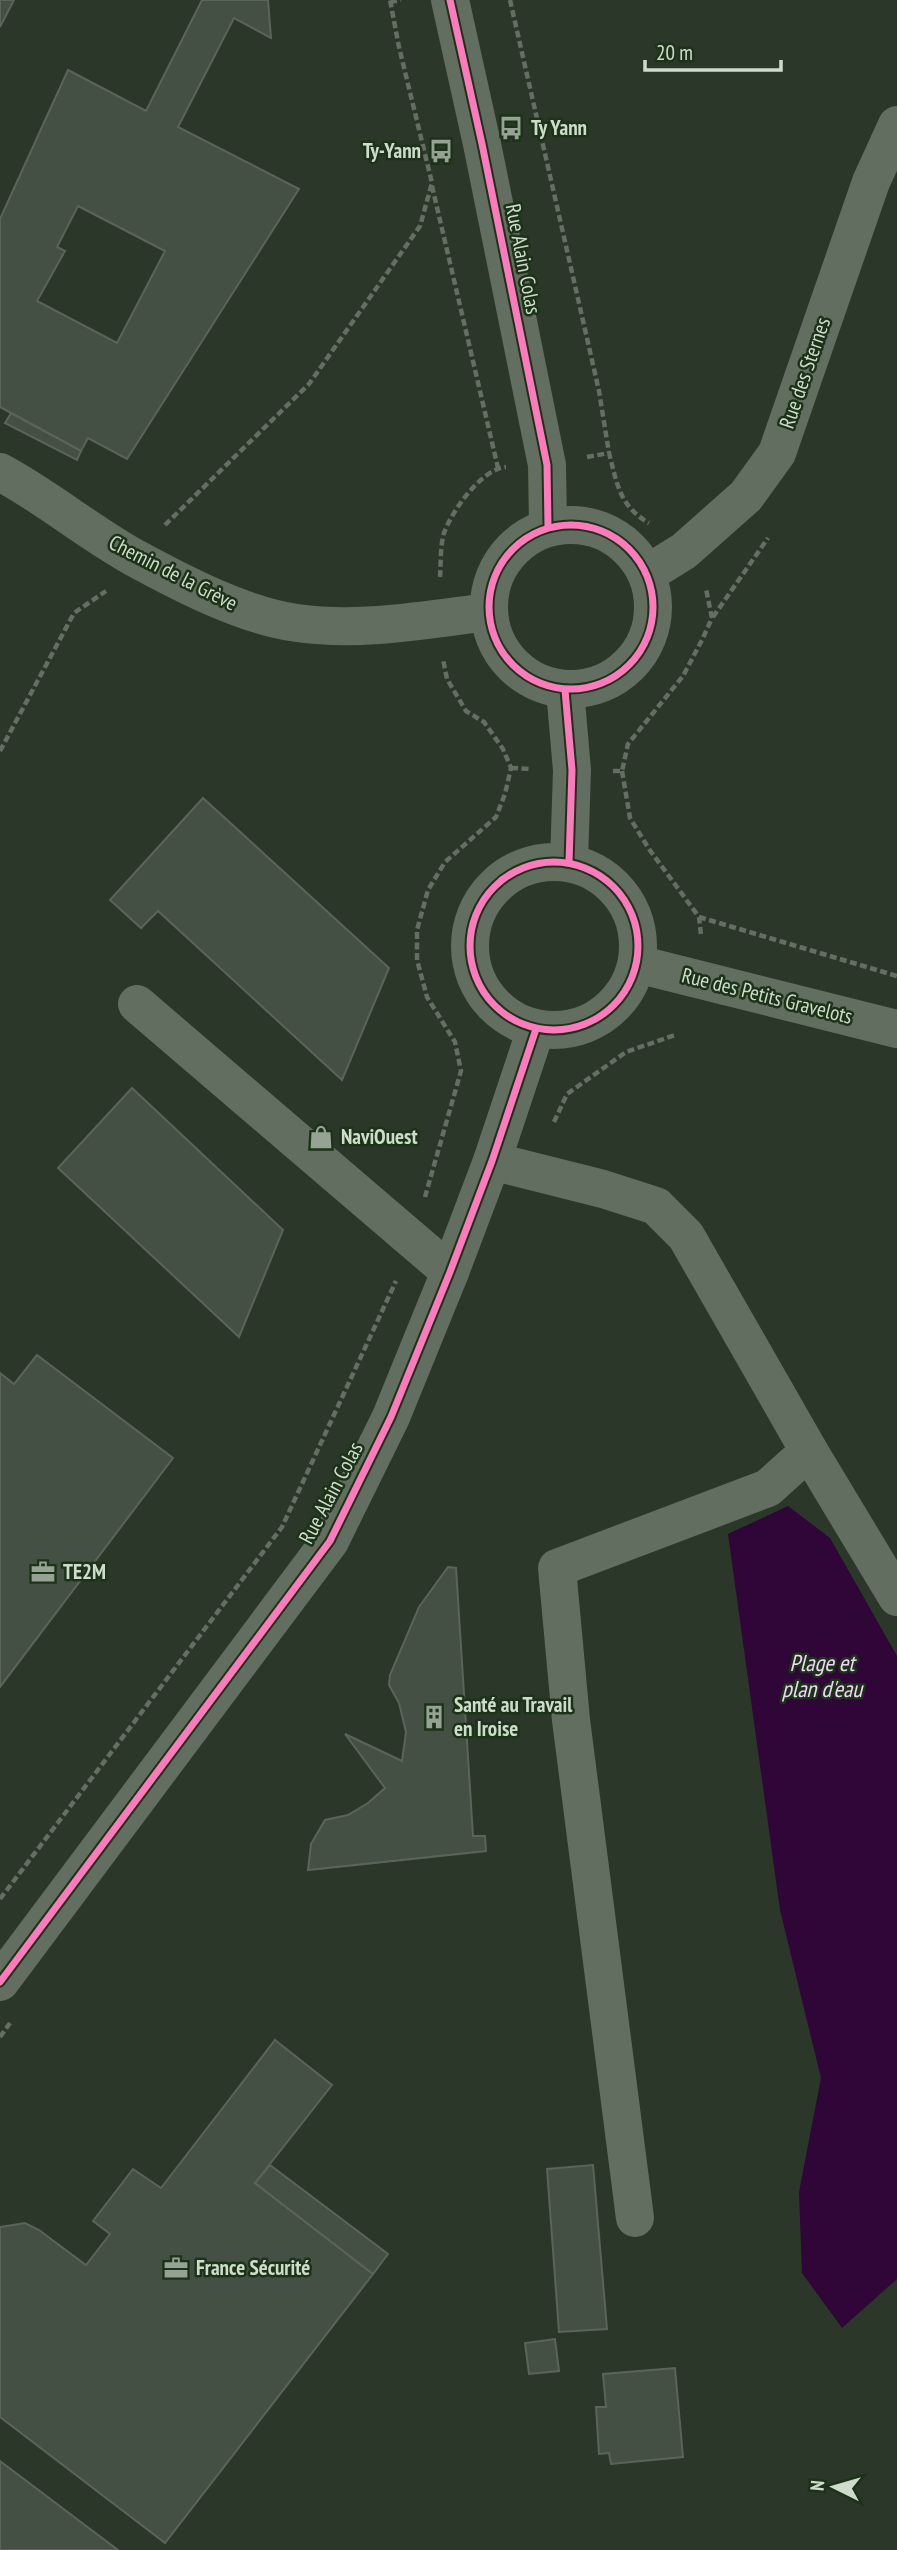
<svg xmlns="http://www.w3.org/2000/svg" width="897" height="2550" font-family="'PT Sans Narrow',sans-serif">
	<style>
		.water { fill: #300538 }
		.building { fill: #455044; stroke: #5a6458; stroke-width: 2; fill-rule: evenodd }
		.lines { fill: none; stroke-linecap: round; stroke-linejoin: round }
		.path { stroke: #646e62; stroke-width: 4.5; stroke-dasharray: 7 3.5; stroke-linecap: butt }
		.minor { stroke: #626e60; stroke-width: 38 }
		.cycleway-casing { stroke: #1d3319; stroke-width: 11 }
		.cycleway { stroke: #fd7abc; stroke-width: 7 }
		.labels { text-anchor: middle; stroke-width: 5; stroke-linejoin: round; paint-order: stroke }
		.poi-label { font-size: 21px; font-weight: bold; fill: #cfdccc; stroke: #1d3319; text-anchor: start }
		.street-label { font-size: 21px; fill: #cfdccc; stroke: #1d3319 }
		.water-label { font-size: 23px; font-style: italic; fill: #f1d4f7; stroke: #1d3319 }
	</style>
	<rect width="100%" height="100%" fill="#2b3729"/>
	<path class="water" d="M 788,1506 L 830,1538 L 897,1656 L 897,2279 L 842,2328 L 802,2273 L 799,2192 L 821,2078 L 780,1910 L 728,1534 Z"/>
	<g class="building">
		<path d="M 0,0 L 14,0 L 0,27 Z"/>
		<path d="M 202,0 L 268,0 L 271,38 L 234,18 L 178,127 L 299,189 L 127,459 L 88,438 L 81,451 L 0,407 L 0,219 L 68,70 L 146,111 ZM 78,206 L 165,251 L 117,343 L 37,301 L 65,251 L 57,247 Z"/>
		<path d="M 11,413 L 81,451 L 77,460 L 5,423 Z"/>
		<path d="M 203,798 L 389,968 L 342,1080 L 158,911 L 141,928 L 110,900 Z"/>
		<path d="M 132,1088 L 283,1230 L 239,1337 L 58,1168 Z"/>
		<path d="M 37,1355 L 173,1458 L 0,1687 L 0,1373 L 14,1384 Z"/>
		<path d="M 448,1567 L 456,1568 L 473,1836 L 485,1836 L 486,1851 L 308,1870 L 311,1844 L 325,1820 L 348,1815 L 368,1803 L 385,1788 L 345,1734 L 402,1761 L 406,1732 L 399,1703 L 389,1685 L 390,1675 L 419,1607 Z"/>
		<path d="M 275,2040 L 332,2085 L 255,2183 L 373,2274 L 165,2543 L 0,2417 L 0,2227 L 25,2223 L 39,2230 L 86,2265 L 110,2234 L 93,2221 L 133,2169 L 161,2188 Z"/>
		<path d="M 270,2165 L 388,2254 L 373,2274 L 255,2183 Z"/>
		<path d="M 593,2165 L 607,2329 L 559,2332 L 547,2169 Z"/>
		<path d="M 555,2339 L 559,2371 L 529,2374 L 525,2343 Z"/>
		<path d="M 675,2368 L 683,2457 L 611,2464 L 609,2453 L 599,2454 L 596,2407 L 606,2407 L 603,2374 Z"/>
		<path d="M 0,2461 L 118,2550 L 0,2550 Z"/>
	</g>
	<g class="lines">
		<g class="path">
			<path d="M 510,0 L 599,391 L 609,453"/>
			<path d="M 390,2 L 401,0"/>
			<path d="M 432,186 L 498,468"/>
			<path d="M 587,457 L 609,453 C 617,483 619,506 649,523"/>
			<path d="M 165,525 L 309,384 L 420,226 L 432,183 L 399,47 L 390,0"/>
			<path d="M 440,577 C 441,563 440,547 444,533 C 452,511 481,469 506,467"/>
			<path d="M 713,617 L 768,538"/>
			<path d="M 0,751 L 74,613 L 106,591"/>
			<path d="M 511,768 L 531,769"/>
			<path d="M 613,771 L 622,771 L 628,744 L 683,676 L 702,640 L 712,618 L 706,589"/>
			<path d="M 622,771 L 630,818 L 649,849 L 699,917 L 701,935"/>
			<path d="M 699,917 L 897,976"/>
			<path d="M 554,1122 L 567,1094 L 626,1052 L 675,1035"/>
			<path d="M 425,1197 L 461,1071 L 455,1042 L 427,997 L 417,960 L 417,930 L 428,890 L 445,862 L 496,817 L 505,794 L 511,768 L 503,749 L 484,722 L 466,711 L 447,679 L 443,659"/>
			<path d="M 0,1899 L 282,1527 L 396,1281"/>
			<path d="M 0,2037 L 10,2023"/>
		</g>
		<g class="minor">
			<path d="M 450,0 L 482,144 L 547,465 L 548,526"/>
			<path d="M 0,472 C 47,497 88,532 135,558 C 181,583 244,616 297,623 C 361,632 425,620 488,612"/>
			<circle cx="571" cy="607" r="82"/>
			<path d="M 647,574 L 684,551 L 746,496 L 777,453 L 871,182 L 897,125"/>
			<path d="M 565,690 L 572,770 L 569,862"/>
			<circle cx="554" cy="946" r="84"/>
			<path d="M 637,964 L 897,1029"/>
			<path d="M 137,1004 L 450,1272"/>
			<path d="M 492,1161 L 603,1189 L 656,1206 L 686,1236 L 809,1451 L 897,1597"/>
			<path d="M 0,1982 L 330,1541 L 391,1417 L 450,1272 L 492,1161 L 536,1029"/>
			<path d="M 635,2218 L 571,1720 L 557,1568 L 768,1488 L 809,1451"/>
		</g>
		<g class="cycleway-casing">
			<g id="cycleway">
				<path d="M 450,0 L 482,144 L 547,465 L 548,526"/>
				<circle cx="571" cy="607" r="82"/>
				<path d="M 565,690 L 572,770 L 569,862"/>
				<circle cx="554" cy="946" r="84"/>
				<path d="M 0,1982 L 330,1541 L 391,1417 L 450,1272 L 492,1161 L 536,1029"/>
			</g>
		</g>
		<use href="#cycleway" class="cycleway"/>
	</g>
	<defs>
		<g id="bus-bare" transform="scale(1.89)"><path d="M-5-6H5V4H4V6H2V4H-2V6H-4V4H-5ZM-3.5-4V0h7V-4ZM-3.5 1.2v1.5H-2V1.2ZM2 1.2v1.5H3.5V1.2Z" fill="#96a293" stroke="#1d3319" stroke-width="2.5" paint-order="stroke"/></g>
		<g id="shop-bare" transform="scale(1.89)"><path d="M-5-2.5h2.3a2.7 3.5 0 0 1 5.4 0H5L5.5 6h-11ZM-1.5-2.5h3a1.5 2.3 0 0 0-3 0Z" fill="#96a293" stroke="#1d3319" stroke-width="2.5" paint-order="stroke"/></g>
		<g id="office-bare" transform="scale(1.89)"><path d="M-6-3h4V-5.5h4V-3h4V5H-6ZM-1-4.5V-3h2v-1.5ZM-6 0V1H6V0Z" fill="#96a293" stroke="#1d3319" stroke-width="2.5" paint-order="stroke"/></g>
		<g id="building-bare" transform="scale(1.89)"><path d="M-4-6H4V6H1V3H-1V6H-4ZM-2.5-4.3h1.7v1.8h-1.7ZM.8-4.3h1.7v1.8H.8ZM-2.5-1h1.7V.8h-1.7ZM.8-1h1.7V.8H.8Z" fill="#96a293" stroke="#1d3319" stroke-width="2.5" paint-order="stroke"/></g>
	</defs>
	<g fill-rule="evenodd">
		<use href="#bus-bare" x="511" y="128"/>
		<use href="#bus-bare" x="441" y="151"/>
		<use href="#shop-bare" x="321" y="1137"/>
		<use href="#office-bare" x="43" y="1572"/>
		<use href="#building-bare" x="434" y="1717"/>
		<use href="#office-bare" x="176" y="2268"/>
	</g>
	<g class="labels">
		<g class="poi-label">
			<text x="531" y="135">Ty Yann</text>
			<text x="421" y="158" text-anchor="end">Ty-Yann</text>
			<text x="341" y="1144">NaviOuest</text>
			<text x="63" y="1579">TE2M</text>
			<text x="454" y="1712">Santé au Travail<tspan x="454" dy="24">en Iroise</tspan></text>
			<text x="196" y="2275">France Sécurité</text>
		</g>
		<g class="street-label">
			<text transform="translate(523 259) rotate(79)" y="7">Rue Alain Colas</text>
			<text transform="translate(805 373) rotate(-71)" y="7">Rue des Sternes</text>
			<text transform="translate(173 573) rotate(27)" y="7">Chemin de la Grève</text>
			<text transform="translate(767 996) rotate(14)" y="7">Rue des Petits Gravelots</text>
			<text transform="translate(331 1493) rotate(-62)" y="7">Rue Alain Colas</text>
		</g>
		<g class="water-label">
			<text x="822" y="1671">Plage et<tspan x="822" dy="26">plan d'eau</tspan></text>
		</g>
	</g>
	<g transform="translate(834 2487) rotate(275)" stroke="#1d3319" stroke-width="5" paint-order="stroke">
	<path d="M0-5L12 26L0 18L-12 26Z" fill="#cfdccc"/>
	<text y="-10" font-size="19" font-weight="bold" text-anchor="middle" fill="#cfdccc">N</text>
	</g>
	<path d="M645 60v10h136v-10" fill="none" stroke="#cfdccc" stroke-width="3.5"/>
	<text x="656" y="60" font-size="21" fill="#cfdccc" stroke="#1d3319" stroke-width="5" paint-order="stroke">20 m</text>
</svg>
